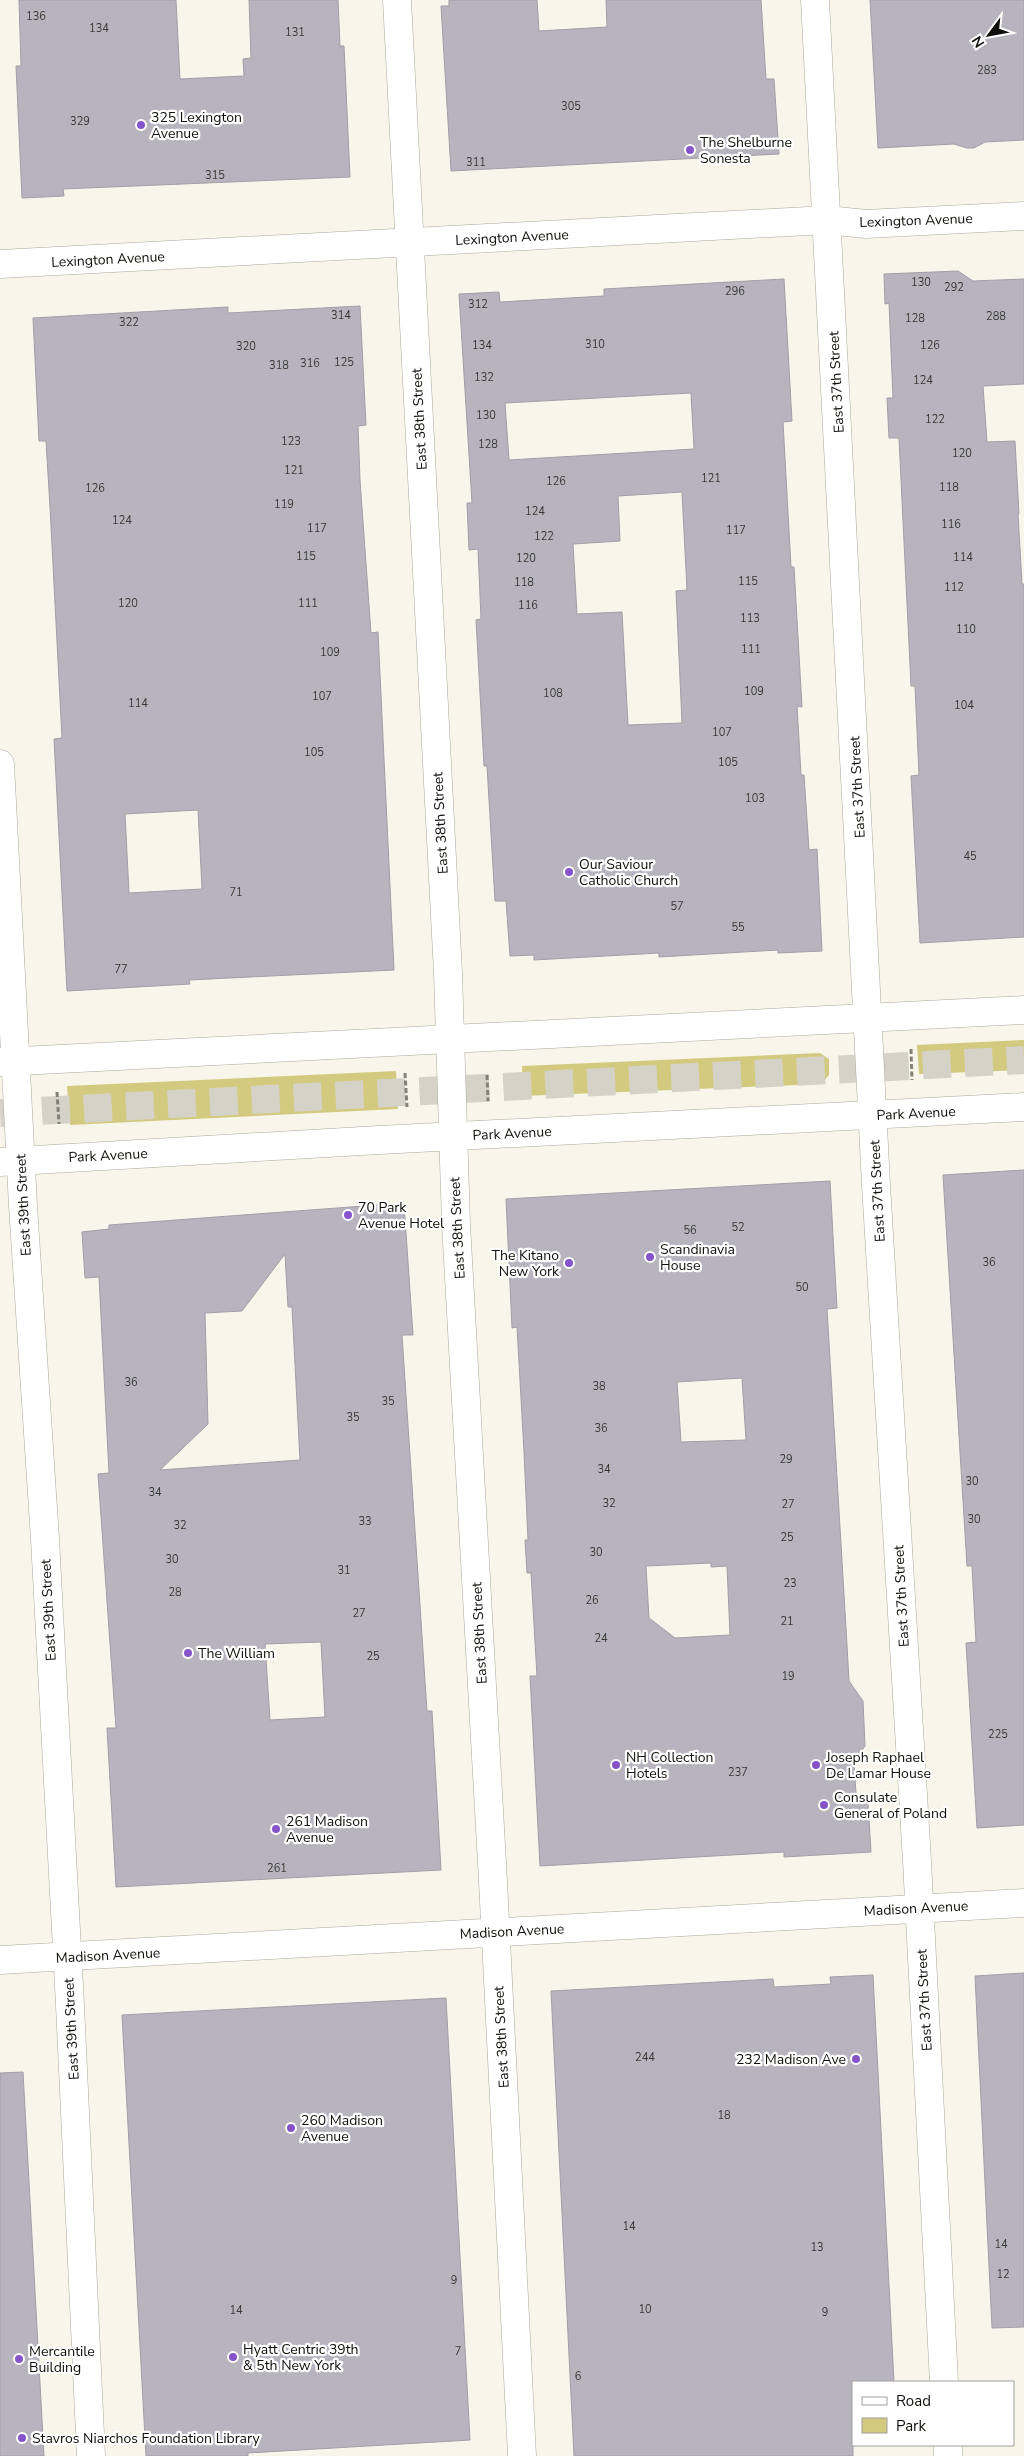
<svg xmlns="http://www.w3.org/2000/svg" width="1024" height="2456" font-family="'Nunito Sans',sans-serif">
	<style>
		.green { fill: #d4ca7f }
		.building { fill: #b7b4bf; stroke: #a19ea8; fill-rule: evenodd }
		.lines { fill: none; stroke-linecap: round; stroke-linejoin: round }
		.primary-tunnel { stroke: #d5d3c8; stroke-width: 28; stroke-dasharray: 28 14; stroke-linecap: butt }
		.street-casing { stroke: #aaa99d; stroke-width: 29 }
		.secondary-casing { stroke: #aaa99d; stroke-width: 29 }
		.primary-casing { stroke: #aaa99d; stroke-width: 29 }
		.path { stroke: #83827a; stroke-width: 3; stroke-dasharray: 5 2.5; stroke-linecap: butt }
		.street { stroke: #fff; stroke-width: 28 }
		.secondary { stroke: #fff; stroke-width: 28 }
		.primary { stroke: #fff; stroke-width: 28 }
		.poi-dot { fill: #8553cc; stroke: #fff; stroke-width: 2 }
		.labels { text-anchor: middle; stroke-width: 4.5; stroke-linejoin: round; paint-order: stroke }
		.number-label { font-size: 11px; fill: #383837 }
		.poi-label { font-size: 14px; fill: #0e0e0a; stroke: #fff; text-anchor: start }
		.street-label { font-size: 14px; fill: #0e0e0a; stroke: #fff }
	</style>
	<rect width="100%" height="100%" fill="#f8f6ea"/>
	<g class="green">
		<path d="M 1024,1040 L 1024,1070 L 919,1074 L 917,1045 Z"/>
		<path d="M 820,1053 L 829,1059 L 829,1075 L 821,1084 L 523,1096 L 522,1066 Z"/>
		<path d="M 396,1071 L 398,1109 L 70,1125 L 67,1086 Z"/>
	</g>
	<g class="building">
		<path d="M 19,0 L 176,0 L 180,79 L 244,76 L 243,59 L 251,58 L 249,0 L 338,0 L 340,46 L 344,46 L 350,177 L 63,189 L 64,196 L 22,198 L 16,66 L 21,66 Z"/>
		<path d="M 449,0 L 537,0 L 539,31 L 607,27 L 606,0 L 761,0 L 766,79 L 774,79 L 779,154 L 451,171 L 441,6 L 449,6 Z"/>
		<path d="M 870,0 L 1024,0 L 1024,140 L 985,142 L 974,148 L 967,148 L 954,144 L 878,148 Z"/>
		<path d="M 958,271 L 973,281 L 1024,279 L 1024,384 L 983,386 L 987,442 L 1015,441 L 1019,514 L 1018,514 L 1022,584 L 1024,584 L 1024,937 L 920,943 L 911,776 L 919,775 L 915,686 L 911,686 L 899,438 L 889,438 L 887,398 L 893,398 L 889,303 L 885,304 L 884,274 Z"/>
		<path d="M 784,279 L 792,421 L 783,422 L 791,567 L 794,567 L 802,707 L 797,706 L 799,740 L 801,775 L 804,775 L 809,850 L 817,849 L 822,951 L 778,953 L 778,950 L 659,957 L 659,953 L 534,960 L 534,955 L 510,956 L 506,901 L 495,901 L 487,766 L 484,766 L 476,620 L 481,619 L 478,549 L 469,550 L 467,503 L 472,503 L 459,294 L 499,292 L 500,302 L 604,296 L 604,289 ZM 691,393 L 694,449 L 509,460 L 505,403 ZM 682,492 L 687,590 L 676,591 L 682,723 L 628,725 L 622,612 L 577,614 L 573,544 L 620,541 L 618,496 Z"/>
		<path d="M 360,306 L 366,425 L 358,426 L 360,480 L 371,633 L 378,632 L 394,970 L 189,980 L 190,984 L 67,991 L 54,739 L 62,738 L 50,507 L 46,441 L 39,441 L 33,318 L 228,307 L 228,313 ZM 198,810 L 202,889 L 129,893 L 125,814 Z"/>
		<path d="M 1024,1170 L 1024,1825 L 977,1828 L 966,1643 L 976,1642 L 972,1566 L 967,1566 L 943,1175 Z"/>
		<path d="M 830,1181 L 837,1308 L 827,1309 L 847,1645 L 849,1681 L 863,1701 L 865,1746 L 854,1761 L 856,1794 L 868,1803 L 871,1852 L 784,1857 L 784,1852 L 540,1866 L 530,1676 L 537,1676 L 531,1573 L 527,1573 L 525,1540 L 528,1540 L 524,1452 L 517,1327 L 512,1328 L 506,1199 ZM 742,1378 L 746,1440 L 681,1442 L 677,1382 ZM 711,1563 L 711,1567 L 727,1566 L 730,1635 L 675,1638 L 649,1618 L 646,1566 Z"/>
		<path d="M 404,1203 L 413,1335 L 402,1335 L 427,1711 L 432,1711 L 441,1870 L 116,1887 L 107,1728 L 116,1728 L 98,1474 L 109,1473 L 99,1277 L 85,1278 L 82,1232 L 109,1229 L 109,1225 ZM 285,1254 L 288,1307 L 292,1307 L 300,1460 L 160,1470 L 208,1424 L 205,1313 L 242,1311 ZM 321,1642 L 325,1717 L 270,1720 L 265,1644 Z"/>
		<path d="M 1024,1973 L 1024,2327 L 992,2328 L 975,1976 Z"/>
		<path d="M 873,1975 L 894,2382 L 853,2382 L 853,2456 L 574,2456 L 551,1991 L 773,1979 L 774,1987 L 831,1984 L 830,1977 Z"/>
		<path d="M 446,1998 L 470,2440 L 248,2453 L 248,2456 L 146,2456 L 122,2015 Z"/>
		<path d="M 23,2072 L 44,2456 L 0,2456 L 0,2073 Z"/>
	</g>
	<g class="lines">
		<path class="primary-tunnel" d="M 0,1113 L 1024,1060"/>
		<g class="street-casing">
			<g id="street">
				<path d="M 397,0 L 448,973 L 456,1224 L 493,1881 L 522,2456"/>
				<path d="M 0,764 L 23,1206 L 45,1539 L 70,2005 L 91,2456"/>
			</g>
		</g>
		<g class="secondary-casing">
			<g id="secondary">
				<path d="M 815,0 L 876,1185 L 917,1861 L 944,2382"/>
				<path d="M 0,264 L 827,220 L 866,224 L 1024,216"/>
				<path d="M 0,1960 L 1024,1903"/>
				<path d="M 948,2445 L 948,2456"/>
			</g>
		</g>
		<g class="primary-casing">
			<g id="primary">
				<path d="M 0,1062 L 1024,1010"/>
				<path d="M 0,1162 L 379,1140 L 1024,1107"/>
			</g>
		</g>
		<g class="path">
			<path d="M 911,1049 L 912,1080"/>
			<path d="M 405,1073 L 407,1107"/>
			<path d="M 487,1075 L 488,1101"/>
			<path d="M 57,1092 L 59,1124"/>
		</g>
		<use href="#street" class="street"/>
		<use href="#secondary" class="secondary"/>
		<use href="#primary" class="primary"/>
	</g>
	<g class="poi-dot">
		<circle cx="141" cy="125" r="5"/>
		<circle cx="690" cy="150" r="5"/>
		<circle cx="569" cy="872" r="5"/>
		<circle cx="348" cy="1215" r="5"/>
		<circle cx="650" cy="1257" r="5"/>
		<circle cx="569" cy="1263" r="5"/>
		<circle cx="188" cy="1653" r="5"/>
		<circle cx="616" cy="1765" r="5"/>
		<circle cx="816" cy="1765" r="5"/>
		<circle cx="824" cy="1805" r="5"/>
		<circle cx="276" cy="1829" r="5"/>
		<circle cx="856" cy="2059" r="5"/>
		<circle cx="291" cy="2128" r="5"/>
		<circle cx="233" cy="2357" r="5"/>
		<circle cx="19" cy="2359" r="5"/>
		<circle cx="22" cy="2438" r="5"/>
	</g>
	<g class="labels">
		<g class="number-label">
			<text x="36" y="20">136</text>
			<text x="99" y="32">134</text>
			<text x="295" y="36">131</text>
			<text x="987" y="74">283</text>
			<text x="571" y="110">305</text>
			<text x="80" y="125">329</text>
			<text x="476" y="166">311</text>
			<text x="215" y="179">315</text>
			<text x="921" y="286">130</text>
			<text x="954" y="291">292</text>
			<text x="735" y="295">296</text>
			<text x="478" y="308">312</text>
			<text x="341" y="319">314</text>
			<text x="996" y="320">288</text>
			<text x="915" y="322">128</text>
			<text x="129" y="326">322</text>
			<text x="595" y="348">310</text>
			<text x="482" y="349">134</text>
			<text x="930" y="349">126</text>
			<text x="246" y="350">320</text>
			<text x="344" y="366">125</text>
			<text x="310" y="367">316</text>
			<text x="279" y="369">318</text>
			<text x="484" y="381">132</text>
			<text x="923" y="384">124</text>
			<text x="486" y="419">130</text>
			<text x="935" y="423">122</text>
			<text x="291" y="445">123</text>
			<text x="488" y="448">128</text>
			<text x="962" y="457">120</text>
			<text x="294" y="474">121</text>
			<text x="711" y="482">121</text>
			<text x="556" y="485">126</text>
			<text x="949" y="491">118</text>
			<text x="95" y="492">126</text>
			<text x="284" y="508">119</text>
			<text x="535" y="515">124</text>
			<text x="122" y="524">124</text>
			<text x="951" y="528">116</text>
			<text x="317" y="532">117</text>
			<text x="736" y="534">117</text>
			<text x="544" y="540">122</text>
			<text x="306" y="560">115</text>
			<text x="963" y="561">114</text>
			<text x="526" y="562">120</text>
			<text x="748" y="585">115</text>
			<text x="524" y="586">118</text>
			<text x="954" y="591">112</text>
			<text x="128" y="607">120</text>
			<text x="308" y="607">111</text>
			<text x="528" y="609">116</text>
			<text x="750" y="622">113</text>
			<text x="966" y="633">110</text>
			<text x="751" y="653">111</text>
			<text x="330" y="656">109</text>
			<text x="754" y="695">109</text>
			<text x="553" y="697">108</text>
			<text x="322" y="700">107</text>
			<text x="138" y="707">114</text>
			<text x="964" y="709">104</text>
			<text x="722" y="736">107</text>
			<text x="314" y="756">105</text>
			<text x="728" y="766">105</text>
			<text x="755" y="802">103</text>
			<text x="970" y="860">45</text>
			<text x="236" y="896">71</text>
			<text x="677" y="910">57</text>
			<text x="738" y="931">55</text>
			<text x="121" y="973">77</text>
			<text x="738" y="1231">52</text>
			<text x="690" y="1234">56</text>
			<text x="989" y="1266">36</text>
			<text x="802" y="1291">50</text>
			<text x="131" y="1386">36</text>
			<text x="599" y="1390">38</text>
			<text x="388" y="1405">35</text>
			<text x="353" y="1421">35</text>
			<text x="601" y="1432">36</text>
			<text x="786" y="1463">29</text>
			<text x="604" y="1473">34</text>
			<text x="972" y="1485">30</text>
			<text x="155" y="1496">34</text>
			<text x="609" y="1507">32</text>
			<text x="788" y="1508">27</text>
			<text x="974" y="1523">30</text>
			<text x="365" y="1525">33</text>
			<text x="180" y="1529">32</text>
			<text x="787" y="1541">25</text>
			<text x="596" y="1556">30</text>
			<text x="172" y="1563">30</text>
			<text x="344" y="1574">31</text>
			<text x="790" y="1587">23</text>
			<text x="175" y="1596">28</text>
			<text x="592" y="1604">26</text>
			<text x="359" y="1617">27</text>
			<text x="787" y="1625">21</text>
			<text x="601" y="1642">24</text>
			<text x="373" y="1660">25</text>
			<text x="788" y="1680">19</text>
			<text x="998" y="1738">225</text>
			<text x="738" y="1776">237</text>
			<text x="277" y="1872">261</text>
			<text x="645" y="2061">244</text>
			<text x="724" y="2119">18</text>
			<text x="629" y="2230">14</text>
			<text x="1001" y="2248">14</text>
			<text x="817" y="2251">13</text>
			<text x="1003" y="2278">12</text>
			<text x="454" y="2284">9</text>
			<text x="645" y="2313">10</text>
			<text x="236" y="2314">14</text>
			<text x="825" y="2316">9</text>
			<text x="458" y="2355">7</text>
			<text x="578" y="2380">6</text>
		</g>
		<g class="poi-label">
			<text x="151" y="122">325 Lexington<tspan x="151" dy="16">Avenue</tspan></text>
			<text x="700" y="147">The Shelburne<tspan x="700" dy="16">Sonesta</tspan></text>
			<text x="579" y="869">Our Saviour<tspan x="579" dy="16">Catholic Church</tspan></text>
			<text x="358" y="1212">70 Park<tspan x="358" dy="16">Avenue Hotel</tspan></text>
			<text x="660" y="1254">Scandinavia<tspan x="660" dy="16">House</tspan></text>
			<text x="559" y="1260" text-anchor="end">The Kitano<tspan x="559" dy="16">New York</tspan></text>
			<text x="198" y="1658">The William</text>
			<text x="626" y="1762">NH Collection<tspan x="626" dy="16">Hotels</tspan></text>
			<text x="826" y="1762">Joseph Raphael<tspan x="826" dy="16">De Lamar House</tspan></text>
			<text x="834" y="1802">Consulate<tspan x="834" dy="16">General of Poland</tspan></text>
			<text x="286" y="1826">261 Madison<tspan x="286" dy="16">Avenue</tspan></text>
			<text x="846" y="2064" text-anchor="end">232 Madison Ave</text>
			<text x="301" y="2125">260 Madison<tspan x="301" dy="16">Avenue</tspan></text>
			<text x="243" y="2354">Hyatt Centric 39th<tspan x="243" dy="16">&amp; 5th New York</tspan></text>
			<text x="29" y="2356">Mercantile<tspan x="29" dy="16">Building</tspan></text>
			<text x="32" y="2443">Stavros Niarchos Foundation Library</text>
		</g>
		<g class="street-label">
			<text transform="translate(916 220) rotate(-2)" y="5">Lexington Avenue</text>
			<text transform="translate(512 237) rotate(-3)" y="5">Lexington Avenue</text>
			<text transform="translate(108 259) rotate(-3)" y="5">Lexington Avenue</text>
			<text transform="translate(836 382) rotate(-93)" y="5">East 37th Street</text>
			<text transform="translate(419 419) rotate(-93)" y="5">East 38th Street</text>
			<text transform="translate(857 787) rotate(-93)" y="5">East 37th Street</text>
			<text transform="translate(440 823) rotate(-93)" y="5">East 38th Street</text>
			<text transform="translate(916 1113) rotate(-3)" y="5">Park Avenue</text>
			<text transform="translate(512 1133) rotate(-3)" y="5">Park Avenue</text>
			<text transform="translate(108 1155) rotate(-3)" y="5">Park Avenue</text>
			<text transform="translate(877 1191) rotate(-93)" y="5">East 37th Street</text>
			<text transform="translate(23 1205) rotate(-93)" y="5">East 39th Street</text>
			<text transform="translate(457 1228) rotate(-93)" y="5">East 38th Street</text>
			<text transform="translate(901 1596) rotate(-93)" y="5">East 37th Street</text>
			<text transform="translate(48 1610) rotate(-93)" y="5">East 39th Street</text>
			<text transform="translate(479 1633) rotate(-93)" y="5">East 38th Street</text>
			<text transform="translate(916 1908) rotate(-3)" y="5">Madison Avenue</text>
			<text transform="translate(512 1931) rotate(-3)" y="5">Madison Avenue</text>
			<text transform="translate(108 1955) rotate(-3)" y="5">Madison Avenue</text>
			<text transform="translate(924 2000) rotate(-93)" y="5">East 37th Street</text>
			<text transform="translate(71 2029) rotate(-93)" y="5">East 39th Street</text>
			<text transform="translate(501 2037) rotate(-93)" y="5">East 38th Street</text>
		</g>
	</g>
	<rect x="852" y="2381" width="162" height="65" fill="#ffffff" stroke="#9f9f9d"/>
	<rect x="862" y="2397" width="25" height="8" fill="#ffffff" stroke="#9f9f9d"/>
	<text x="896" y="2406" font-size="15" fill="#0e0e0a">Road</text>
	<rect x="862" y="2418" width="25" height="15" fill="#d4ca7f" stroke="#9f9f9d"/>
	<text x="896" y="2431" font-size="15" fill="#0e0e0a">Park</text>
	<g transform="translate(989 35) rotate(238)" stroke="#ffffff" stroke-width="4" paint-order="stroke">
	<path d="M0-4L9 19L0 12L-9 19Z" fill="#0e0e0a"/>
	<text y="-8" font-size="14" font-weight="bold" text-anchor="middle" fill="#0e0e0a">N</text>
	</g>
</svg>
